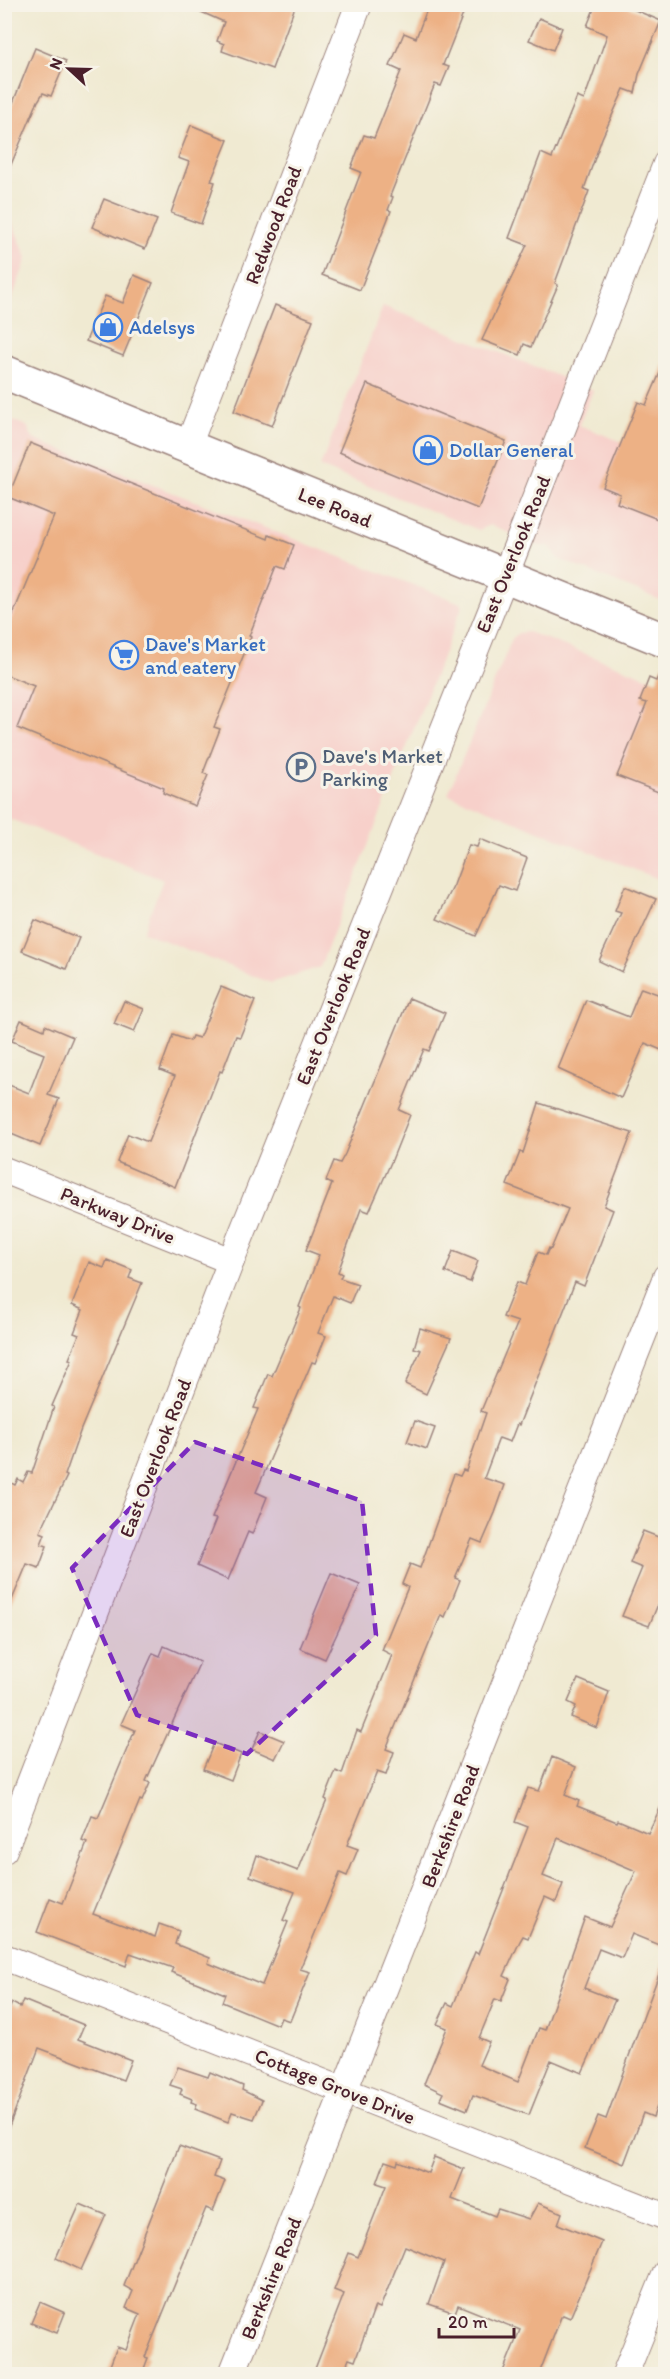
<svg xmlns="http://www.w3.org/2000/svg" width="670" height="2379" font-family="Itim,sans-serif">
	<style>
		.built { fill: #f7d0ca }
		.building { fill: #edb185; fill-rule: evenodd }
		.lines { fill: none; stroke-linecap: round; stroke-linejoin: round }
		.minor-casing { stroke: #9d847e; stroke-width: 28 }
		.secondary-casing { stroke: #9d847e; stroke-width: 36 }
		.minor { stroke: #fff; stroke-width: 26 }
		.secondary { stroke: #fff; stroke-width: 33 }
		.marked { fill: #7b2cbf; fill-opacity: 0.2; stroke: #7b2cbf; stroke-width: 4.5; stroke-dasharray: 12 8; stroke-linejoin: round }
		.labels { text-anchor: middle; stroke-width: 6; stroke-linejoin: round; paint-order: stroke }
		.street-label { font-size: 20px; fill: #4a1f2b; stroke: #f7f3e8 }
		.shop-label { font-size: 20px; fill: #366cbe; stroke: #f7f3e8; text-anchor: start }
		.service-label { font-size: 20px; fill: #4e5e75; stroke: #f7f3e8; text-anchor: start }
	</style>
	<rect width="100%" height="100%" fill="#f7f3e8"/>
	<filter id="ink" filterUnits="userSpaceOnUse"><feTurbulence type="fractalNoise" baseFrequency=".0167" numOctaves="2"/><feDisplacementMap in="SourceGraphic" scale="12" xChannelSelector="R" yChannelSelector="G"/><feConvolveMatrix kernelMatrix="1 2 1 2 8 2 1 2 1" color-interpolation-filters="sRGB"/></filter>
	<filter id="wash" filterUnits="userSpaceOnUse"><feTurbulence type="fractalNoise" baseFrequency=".008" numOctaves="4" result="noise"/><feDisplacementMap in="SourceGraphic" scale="24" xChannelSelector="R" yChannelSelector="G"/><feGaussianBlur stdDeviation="1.35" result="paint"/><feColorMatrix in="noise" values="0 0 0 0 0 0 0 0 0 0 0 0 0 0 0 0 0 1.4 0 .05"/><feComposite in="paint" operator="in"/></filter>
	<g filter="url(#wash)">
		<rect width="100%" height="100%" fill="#f0ead2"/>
		<g class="built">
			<path d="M 4,203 L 27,258 L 5,318 L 4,318 Z"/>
			<path d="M 383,306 L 593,390 L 579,425 L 665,459 L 665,602 L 559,559 L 550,546 L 539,546 L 490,525 L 479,530 L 320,467 Z"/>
			<path d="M 4,417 L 27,426 L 33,439 L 463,604 L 320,967 L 271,983 L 143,932 L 163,880 L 5,817 Z"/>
			<path d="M 528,632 L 665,684 L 665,882 L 448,794 L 512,639 L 518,633 Z"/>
		</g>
		<g id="blocks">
			<g class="building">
				<path d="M 183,4 L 296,4 L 272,69 L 222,51 L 224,44 L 217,41 L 224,22 Z"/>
				<path d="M 429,4 L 467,4 L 443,65 L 449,67 L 441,86 L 435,84 L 390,196 L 393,197 L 388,210 L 391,211 L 360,290 L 322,275 L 361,172 L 351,168 L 364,135 L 374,138 L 401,71 L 390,66 L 404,33 L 416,38 Z"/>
				<path d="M 596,4 L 621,4 L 661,21 L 639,74 L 635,93 L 624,89 L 602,138 L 584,189 L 589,191 L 555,283 L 558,285 L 531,347 L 524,344 L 520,355 L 482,340 L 527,245 L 509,238 L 541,153 L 552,158 L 577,97 L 584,100 L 607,35 L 587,26 Z"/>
				<path d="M 539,18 L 562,28 L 553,50 L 529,40 Z"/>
				<path d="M 35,48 L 66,61 L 51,96 L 43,93 L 38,101 L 4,181 L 4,108 L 10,110 Z"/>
				<path d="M 191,125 L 228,140 L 211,181 L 215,182 L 201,224 L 171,213 L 189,162 L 178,158 Z"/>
				<path d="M 104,199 L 157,220 L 145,249 L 92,227 Z"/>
				<path d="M 134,275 L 153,283 L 123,356 L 86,341 L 105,296 L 123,303 Z"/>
				<path d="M 275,305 L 313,320 L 272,426 L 234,411 Z"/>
				<path d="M 666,359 L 666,506 L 660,520 L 617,503 L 620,494 L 603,487 L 638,402 L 646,405 Z"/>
				<path d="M 367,384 L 506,441 L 478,509 L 339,452 Z"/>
				<path d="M 30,443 L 268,539 L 269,535 L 294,545 L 285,569 L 277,566 L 249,636 L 251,637 L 214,727 L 220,729 L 203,773 L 208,775 L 195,806 L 163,793 L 164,788 L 17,728 L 34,686 L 4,674 L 4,636 L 54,516 L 8,497 Z"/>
				<path d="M 666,659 L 666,795 L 617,776 L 647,703 L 640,701 L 649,678 L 656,681 Z"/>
				<path d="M 480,839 L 527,858 L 515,891 L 499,885 L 476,936 L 437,919 L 454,885 L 469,845 L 477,847 Z"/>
				<path d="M 625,886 L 656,899 L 622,972 L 599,961 L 621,913 L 615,911 Z"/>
				<path d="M 35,920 L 79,938 L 66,969 L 22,951 Z"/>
				<path d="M 221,987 L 255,1001 L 240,1037 L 236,1036 L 222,1072 L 220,1071 L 175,1187 L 117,1162 L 128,1134 L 148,1142 L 175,1076 L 160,1070 L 173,1035 L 190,1041 L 192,1036 L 199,1038 Z"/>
				<path d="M 641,988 L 666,997 L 666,1052 L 645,1043 L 621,1098 L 558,1069 L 586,1000 L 629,1017 Z"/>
				<path d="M 409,998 L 445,1013 L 429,1051 L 424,1049 L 399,1110 L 410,1115 L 392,1160 L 369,1212 L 361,1209 L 338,1272 L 342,1274 L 340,1278 L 358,1284 L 350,1303 L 333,1296 L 318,1333 L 326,1336 L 315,1363 L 312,1362 L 256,1492 L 267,1497 L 252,1534 L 248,1532 L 228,1580 L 197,1566 L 216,1519 L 212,1518 L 258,1409 L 254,1408 L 268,1374 L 272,1376 L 301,1308 L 299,1307 L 319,1255 L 306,1250 L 332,1184 L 326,1181 L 334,1161 L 340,1163 L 345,1154 Z"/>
				<path d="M 124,1001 L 144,1009 L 134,1032 L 114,1024 Z"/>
				<path d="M 21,1020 L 44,1030 L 45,1025 L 73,1037 L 48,1095 L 59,1099 L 40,1146 L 4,1131 L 4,1083 L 29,1093 L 44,1054 L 12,1041 Z"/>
				<path d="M 539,1103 L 632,1133 L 604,1206 L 613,1210 L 584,1286 L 575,1282 L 519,1425 L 517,1424 L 510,1442 L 499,1438 L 484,1478 L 505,1485 L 495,1513 L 482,1543 L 472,1539 L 455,1578 L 460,1580 L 445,1617 L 441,1615 L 386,1749 L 394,1752 L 386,1775 L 377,1772 L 347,1845 L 358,1849 L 347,1876 L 340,1873 L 300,1969 L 310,1972 L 290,2021 L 281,2018 L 278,2025 L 222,2002 L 225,1994 L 171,1972 L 173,1968 L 130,1953 L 126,1966 L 37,1932 L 50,1898 L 63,1903 L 87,1843 L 82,1841 L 92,1816 L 98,1818 L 135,1730 L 121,1724 L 153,1653 L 160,1656 L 164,1646 L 200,1662 L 146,1781 L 150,1783 L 142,1801 L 140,1800 L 93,1914 L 155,1937 L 159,1924 L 179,1931 L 175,1944 L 210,1958 L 208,1963 L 262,1985 L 288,1922 L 283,1920 L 295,1892 L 250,1876 L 257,1855 L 298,1871 L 327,1800 L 325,1799 L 336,1771 L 342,1774 L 357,1730 L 361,1732 L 392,1655 L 382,1650 L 408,1587 L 402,1584 L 410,1564 L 420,1568 L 454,1474 L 460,1476 L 463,1470 L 466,1471 L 486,1413 L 481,1411 L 518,1322 L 503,1317 L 517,1282 L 525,1285 L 538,1252 L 546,1255 L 549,1248 L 551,1249 L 568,1209 L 507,1185 L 520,1152 L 523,1153 Z"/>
				<path d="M 453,1251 L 478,1261 L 470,1282 L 445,1272 Z"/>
				<path d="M 107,1260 L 132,1270 L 129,1278 L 142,1283 L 81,1429 L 65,1475 L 67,1476 L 40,1532 L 45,1534 L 41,1544 L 47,1546 L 39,1568 L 27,1564 L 4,1619 L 4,1479 L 15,1485 L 18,1479 L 23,1482 L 28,1472 L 32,1473 L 54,1407 L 52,1406 L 72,1360 L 69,1359 L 79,1335 L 74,1333 L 83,1310 L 72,1305 L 89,1262 L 104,1268 Z"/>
				<path d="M 420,1328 L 451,1338 L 426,1394 L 405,1384 L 421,1350 L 414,1348 Z"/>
				<path d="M 415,1421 L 435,1428 L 427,1449 L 407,1442 Z"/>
				<path d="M 643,1531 L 666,1540 L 666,1585 L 649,1626 L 622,1616 L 642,1568 L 630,1563 Z"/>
				<path d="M 331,1573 L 360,1585 L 325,1659 L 300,1648 Z"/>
				<path d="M 578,1679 L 609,1692 L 597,1728 L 571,1717 L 576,1706 L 568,1702 Z"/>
				<path d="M 260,1731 L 284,1741 L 275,1759 L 252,1749 Z"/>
				<path d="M 214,1743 L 241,1754 L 231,1780 L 203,1769 Z"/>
				<path d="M 552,1757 L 576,1767 L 565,1795 L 579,1801 L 577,1806 L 617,1822 L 618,1820 L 648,1833 L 666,1796 L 666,1948 L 632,1934 L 622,1958 L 599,1949 L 584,1988 L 615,2000 L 582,2073 L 551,2060 L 529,2115 L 473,2095 L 467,2110 L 440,2099 L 443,2093 L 424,2084 L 447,2028 L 437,2024 L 447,2003 L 453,2006 L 475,1952 L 478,1954 L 528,1827 L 515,1822 L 528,1788 L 539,1791 ZM 558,1838 L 636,1871 L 610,1927 L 585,1917 L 545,2030 L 539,2028 L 518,2082 L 479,2065 L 489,2042 L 479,2038 L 495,1999 L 501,2001 L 510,1979 L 504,1976 L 520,1941 L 523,1936 L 528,1938 L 545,1897 L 556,1902 L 563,1884 L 543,1876 Z"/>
				<path d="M 663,1963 L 666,1963 L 666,2083 L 653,2117 L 643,2113 L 624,2164 L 585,2148 L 598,2116 L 606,2119 Z"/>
				<path d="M 23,2000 L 84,2025 L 78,2039 L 131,2060 L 123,2080 L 39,2048 L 6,2134 L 4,2021 L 12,2003 L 20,2007 Z"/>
				<path d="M 178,2067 L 208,2077 L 210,2072 L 243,2086 L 242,2090 L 262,2100 L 254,2119 L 232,2112 L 228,2122 L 195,2109 L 197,2104 L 191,2102 L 192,2099 L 180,2094 L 182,2089 L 170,2085 Z"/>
				<path d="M 179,2146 L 220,2161 L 214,2177 L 225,2181 L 213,2211 L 206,2208 L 145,2357 L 148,2358 L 142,2374 L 107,2374 L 117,2347 L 126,2350 L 140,2314 L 126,2308 L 133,2291 L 124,2286 Z"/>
				<path d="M 434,2157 L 464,2169 L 452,2199 L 495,2216 L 498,2209 L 529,2219 L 538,2203 L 562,2213 L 558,2224 L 602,2242 L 570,2318 L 563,2315 L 561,2317 L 539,2374 L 502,2374 L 520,2330 L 458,2305 L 455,2313 L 429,2304 L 444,2262 L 405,2246 L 380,2308 L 375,2306 L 355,2361 L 349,2359 L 343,2374 L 313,2374 L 344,2294 L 334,2290 L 349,2253 L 358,2257 L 386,2186 L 377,2183 L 385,2161 L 397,2165 L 398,2161 L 428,2173 Z"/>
				<path d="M 80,2204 L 106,2215 L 81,2270 L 56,2258 Z"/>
				<path d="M 40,2302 L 65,2313 L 57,2333 L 31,2323 Z"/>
			</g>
		</g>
	</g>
	<g filter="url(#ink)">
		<use href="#blocks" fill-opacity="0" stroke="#9d847e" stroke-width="1.5"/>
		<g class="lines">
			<g class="minor-casing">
				<g id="minor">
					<path d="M 188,446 L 359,4"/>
					<path d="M 4,1170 L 231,1261"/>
					<path d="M 4,1850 L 231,1261 L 505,576 L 666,164"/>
					<path d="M 4,1957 L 666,2217"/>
					<path d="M 232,2374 L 666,1277"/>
					<path d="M 625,2374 L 666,2273"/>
				</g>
			</g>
			<g class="secondary-casing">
				<path id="secondary" d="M 4,372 L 666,641"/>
			</g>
			<use href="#minor" class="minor"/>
			<use href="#secondary" class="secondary"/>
		</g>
	</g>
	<path class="marked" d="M 195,1442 L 362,1501 L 376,1635 L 247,1754 L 137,1715 L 72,1568 Z"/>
	<defs>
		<g id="shop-ring" transform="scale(1.5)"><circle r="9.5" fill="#f7f3e8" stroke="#3f7fe0" stroke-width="1.5"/><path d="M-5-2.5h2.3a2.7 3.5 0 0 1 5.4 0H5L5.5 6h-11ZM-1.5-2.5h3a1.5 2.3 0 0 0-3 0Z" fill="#3f7fe0"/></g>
		<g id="supermarket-ring" transform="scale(1.5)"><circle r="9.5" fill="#f7f3e8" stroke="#3f7fe0" stroke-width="1.5"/><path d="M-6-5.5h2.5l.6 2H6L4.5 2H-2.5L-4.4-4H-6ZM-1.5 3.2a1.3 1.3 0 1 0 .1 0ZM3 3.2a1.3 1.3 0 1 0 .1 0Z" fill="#3f7fe0"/></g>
		<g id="parking-ring" transform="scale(1.5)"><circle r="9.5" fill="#f7f3e8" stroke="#5c6f8a" stroke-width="1.5"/><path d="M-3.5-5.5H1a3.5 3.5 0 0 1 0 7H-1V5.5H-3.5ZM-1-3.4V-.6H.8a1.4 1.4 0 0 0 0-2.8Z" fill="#5c6f8a"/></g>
	</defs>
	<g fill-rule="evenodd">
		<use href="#shop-ring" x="108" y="327"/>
		<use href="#shop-ring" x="428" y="450"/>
		<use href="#supermarket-ring" x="124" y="655"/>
		<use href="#parking-ring" x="301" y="767"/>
	</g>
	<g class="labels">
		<g class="street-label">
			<text transform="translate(273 225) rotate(-69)" y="7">Redwood Road</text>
			<text transform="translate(335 507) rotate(22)" y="7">Lee Road</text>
			<text transform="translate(513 554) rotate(-68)" y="7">East Overlook Road</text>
			<text transform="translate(333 1006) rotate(-68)" y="7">East Overlook Road</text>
			<text transform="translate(118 1215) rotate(22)" y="7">Parkway Drive</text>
			<text transform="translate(155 1458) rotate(-69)" y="7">East Overlook Road</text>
			<text transform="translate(450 1826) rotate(-69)" y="7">Berkshire Road</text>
			<text transform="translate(335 2086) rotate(22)" y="7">Cottage Grove Drive</text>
			<text transform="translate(271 2278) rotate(-68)" y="7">Berkshire Road</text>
		</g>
		<g class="shop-label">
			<text x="129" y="334">Adelsys</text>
			<text x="449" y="457">Dollar General</text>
			<text x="145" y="651">Dave's Market<tspan x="145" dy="23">and eatery</tspan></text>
		</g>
		<g class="service-label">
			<text x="322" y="763">Dave's Market<tspan x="322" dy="23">Parking</tspan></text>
		</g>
	</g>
	<rect width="670" height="2379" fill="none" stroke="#f7f3e8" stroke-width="24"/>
	<g transform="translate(69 69) rotate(292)" stroke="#f7f3e8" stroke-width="4.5" paint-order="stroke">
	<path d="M0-4.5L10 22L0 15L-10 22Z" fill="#4a1f2b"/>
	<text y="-9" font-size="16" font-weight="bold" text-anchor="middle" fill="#4a1f2b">N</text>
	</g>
	<path d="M439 2328v9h75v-9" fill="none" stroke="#4a1f2b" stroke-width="3"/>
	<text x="448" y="2328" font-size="18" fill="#4a1f2b" stroke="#f7f3e8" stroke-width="4.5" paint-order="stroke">20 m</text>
</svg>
